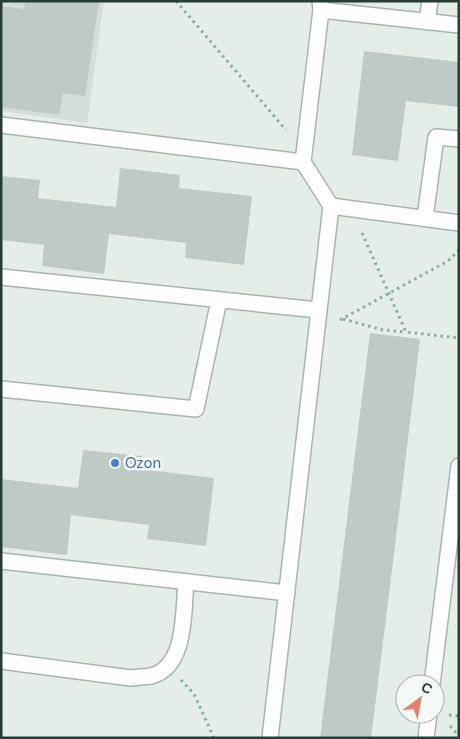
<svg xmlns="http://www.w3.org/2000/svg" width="460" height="739" font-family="'DM Sans',sans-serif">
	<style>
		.built { fill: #d4ddd8 }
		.building { fill: #becac5 }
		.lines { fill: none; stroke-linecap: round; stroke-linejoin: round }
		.minor-casing { stroke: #a8b5af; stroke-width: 18 }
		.path { stroke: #89ad9f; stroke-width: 3; stroke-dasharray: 2.5 4; stroke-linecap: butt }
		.minor { stroke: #fff; stroke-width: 15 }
		.shop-dot { fill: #3f7fe0; stroke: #f6faf7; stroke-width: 2 }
		.labels { text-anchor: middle; stroke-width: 5; stroke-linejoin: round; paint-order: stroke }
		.shop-label { font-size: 15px; fill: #366cbe; stroke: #f6faf7; text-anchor: start }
	</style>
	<rect width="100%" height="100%" fill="#e5ede9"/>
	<path class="built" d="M 1,1 L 104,1 L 87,123 L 1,111 Z"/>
	<g class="building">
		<path d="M 25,1 L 99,1 L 85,96 L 63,93 L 59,115 L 1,107 L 1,6 L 24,9 Z"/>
		<path d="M 364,51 L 459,62 L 459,107 L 406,101 L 398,161 L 352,155 Z"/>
		<path d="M 120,168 L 180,175 L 179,188 L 252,196 L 244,265 L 185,258 L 186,243 L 109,234 L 104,274 L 42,266 L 44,245 L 1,240 L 1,176 L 40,180 L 38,198 L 116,207 Z"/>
		<path d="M 370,333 L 420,339 L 401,497 L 371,738 L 320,738 Z"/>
		<path d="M 83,450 L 142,456 L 141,469 L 214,478 L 206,546 L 147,539 L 149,525 L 71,515 L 67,555 L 1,547 L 1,479 L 78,488 Z"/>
	</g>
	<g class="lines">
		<g class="minor-casing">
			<g id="minor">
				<path d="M 321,10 L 459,25"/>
				<path d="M 427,22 L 430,1"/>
				<path d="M 1,125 L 303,162"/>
				<path d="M 331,206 L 459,223"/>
				<path d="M 425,218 L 436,137 L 459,139"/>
				<path d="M 1,277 L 318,310"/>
				<path d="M 1,389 L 196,409 L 219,300"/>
				<path d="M 1,561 L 287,593"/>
				<path d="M 1,661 L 131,678 C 137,677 144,677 151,676 C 187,667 183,611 186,582"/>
				<path d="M 432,684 L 459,466"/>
				<path d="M 270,738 L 331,206 L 303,162 L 321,10 L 320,1"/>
				<path d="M 426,738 L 429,714"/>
			</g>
		</g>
		<g class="path">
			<path d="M 176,1 L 286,130"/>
			<path d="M 362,233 L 406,332 L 459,338"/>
			<path d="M 343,319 L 383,330 L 406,332"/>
			<path d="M 340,320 L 448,261 L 459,250"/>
			<path d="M 181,680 L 194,694 L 214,738"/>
			<path d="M 449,715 L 459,716"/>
			<path d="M 450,726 L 459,736"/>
		</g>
		<use href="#minor" class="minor"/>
	</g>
	<circle class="shop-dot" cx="115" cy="463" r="5"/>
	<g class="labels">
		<g class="shop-label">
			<text x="125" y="468">Ozon</text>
		</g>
	</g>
	<rect width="460" height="739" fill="none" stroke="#263d35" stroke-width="5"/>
	<g transform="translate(420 699) rotate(32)"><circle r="24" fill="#f6faf7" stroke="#a3aea9"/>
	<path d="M0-4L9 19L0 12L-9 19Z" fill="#e3816d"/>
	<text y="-8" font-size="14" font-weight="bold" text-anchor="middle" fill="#263d35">С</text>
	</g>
</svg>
